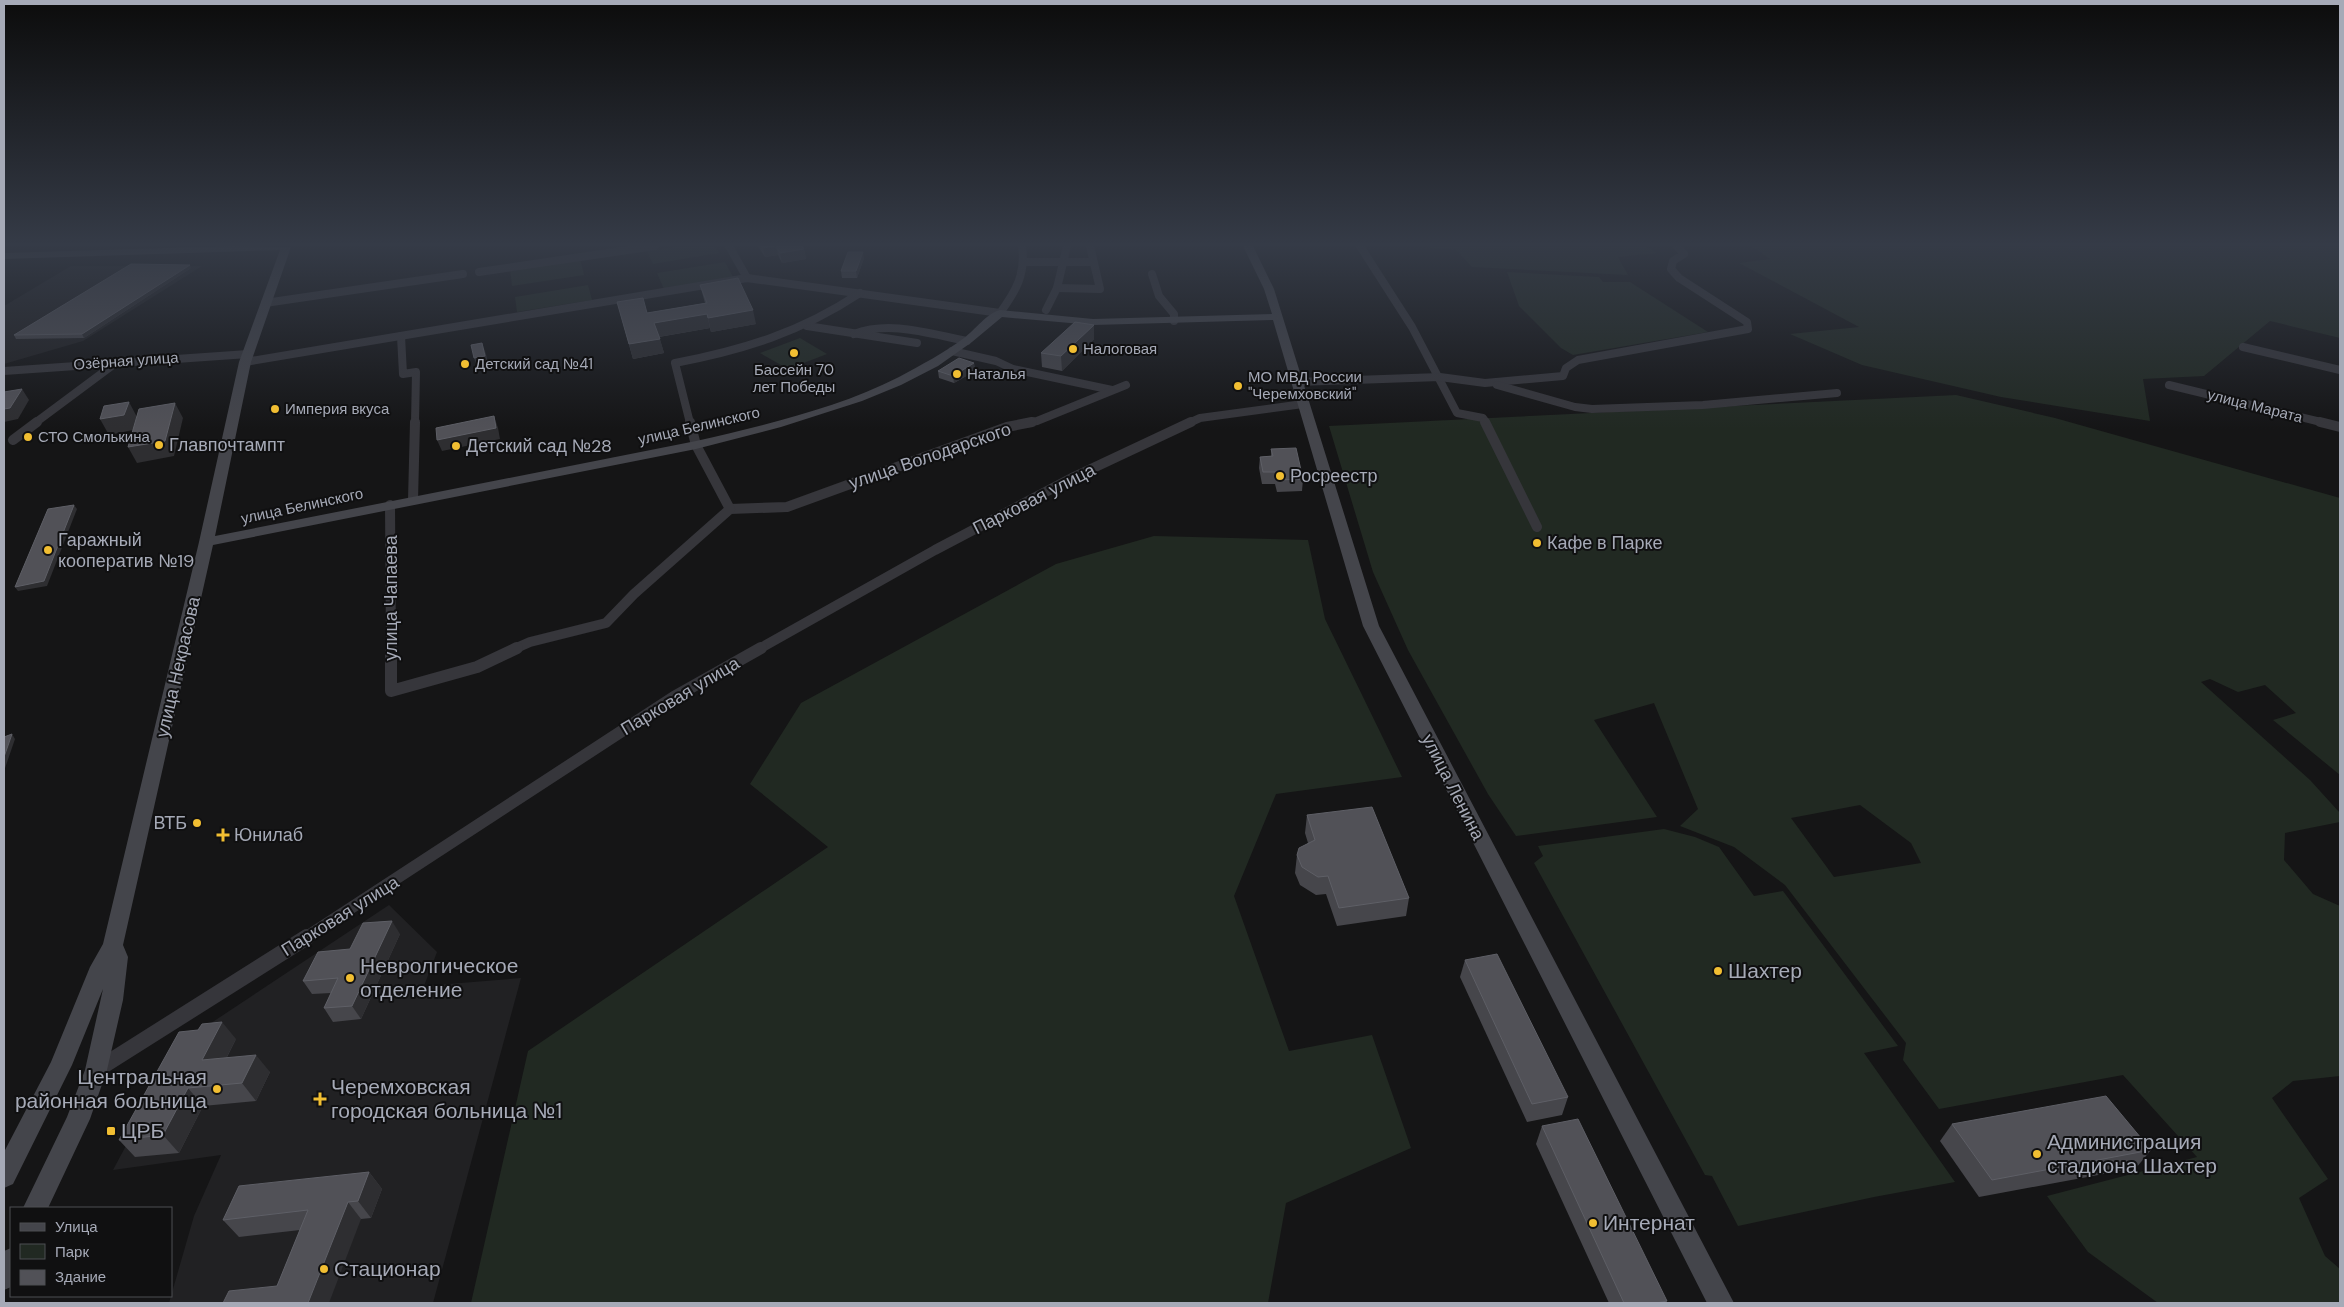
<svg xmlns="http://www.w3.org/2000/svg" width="2344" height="1307" font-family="'DM Sans',sans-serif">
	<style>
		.built { fill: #212123 }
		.green { fill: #212922; fill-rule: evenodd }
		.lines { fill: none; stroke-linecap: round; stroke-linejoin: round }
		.street-far3 { stroke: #36363b; stroke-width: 8 }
		.street-far2 { stroke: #36363b; stroke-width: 10 }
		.street-far1 { stroke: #36363b; stroke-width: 12 }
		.street { stroke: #36363b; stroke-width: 16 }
		.secondary { fill: #44454b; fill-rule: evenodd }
		.wall { fill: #46464b }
		.shaded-wall { fill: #2e2e31 }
		.building { fill: #515157; stroke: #5e5f66 }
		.poi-dot { fill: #f1be32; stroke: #101011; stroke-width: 2 }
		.labels { text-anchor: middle; stroke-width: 4; stroke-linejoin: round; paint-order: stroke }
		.far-poi-label { font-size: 15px; fill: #a6aab7; stroke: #101011; text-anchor: start }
		.far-street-label { font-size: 15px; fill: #a6aab7; stroke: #101011 }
		.poi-label { font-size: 18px; fill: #a6aab7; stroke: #101011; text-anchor: start }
		.street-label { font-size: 18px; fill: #a6aab7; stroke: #101011 }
		.near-poi-label { font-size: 21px; fill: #a6aab7; stroke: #101011; text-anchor: start }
	</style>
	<rect width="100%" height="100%" fill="#151516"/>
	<g class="built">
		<path d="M 71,266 L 202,266 L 83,341 L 4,364 L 4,306 Z"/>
		<path d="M 389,905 L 437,952 L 424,986 L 521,978 L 433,1303 L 169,1303 L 194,1216 L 221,1155 L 113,1170 L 181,1043 Z"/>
	</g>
	<g class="green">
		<path d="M 681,246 L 715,246 L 719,253 L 653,264 L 647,251 Z"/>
		<path d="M 1413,246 L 1645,246 L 1657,253 L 1618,257 L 1628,275 L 1472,267 L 1456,250 Z"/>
		<path d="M 1751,246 L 2340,246 L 2340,338 L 2270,321 L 2204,376 L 2143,379 L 2150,421 L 2001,397 L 1862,365 L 1790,334 L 1859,327 L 1739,263 L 1770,259 Z"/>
		<path d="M 580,258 L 584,275 L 512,286 L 510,269 Z"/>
		<path d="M 725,262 L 733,277 L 664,289 L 657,273 Z"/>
		<path d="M 1507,272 L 1599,277 L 1603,282 L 1630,282 L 1708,332 L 1573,355 L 1561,348 L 1519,306 Z"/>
		<path d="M 588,285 L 592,300 L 517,312 L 515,297 Z"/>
		<path d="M 800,338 L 827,354 L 788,369 L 760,353 Z"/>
		<path d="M 1956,395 L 2055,418 L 2340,498 L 2340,775 L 2273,720 L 2296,713 L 2265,685 L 2238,692 L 2210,679 L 2201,682 L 2310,780 L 2340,813 L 2340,822 L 2285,833 L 2284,860 L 2313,894 L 2340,906 L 2340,1076 L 2293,1081 L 2272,1098 L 2328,1179 L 2299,1198 L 2325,1256 L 2340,1269 L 2340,1303 L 2158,1303 L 2088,1252 L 2047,1196 L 2197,1157 L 2123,1075 L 1939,1109 L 1903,1060 L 1906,1043 L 1785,885 L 1734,847 L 1680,826 L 1698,809 L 1654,703 L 1594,720 L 1657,817 L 1516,836 L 1488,794 L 1408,650 L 1373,572 L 1329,426 ZM 1860,805 L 1911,843 L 1921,863 L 1834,877 L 1791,818 Z"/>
		<path d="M 1154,536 L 1308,540 L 1325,619 L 1402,777 L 1276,794 L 1234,896 L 1289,1051 L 1372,1035 L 1411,1148 L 1286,1203 L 1268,1303 L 471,1303 L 528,1051 L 828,847 L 750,784 L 801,703 L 1056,564 Z"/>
		<path d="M 1664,829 L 1695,837 L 1719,847 L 1754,896 L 1783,891 L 1898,1046 L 1864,1053 L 1955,1182 L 1874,1197 L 1738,1226 L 1712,1176 L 1705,1175 L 1534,863 L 1543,856 L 1538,846 Z"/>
	</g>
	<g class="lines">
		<g class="street-far3">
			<path d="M 729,246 L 747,278"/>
			<path d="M 1360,246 L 1412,327 L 1457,413 L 1483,418 L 1486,423"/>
			<path d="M 1026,262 L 1093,262"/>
			<path d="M 479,272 L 655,246"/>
			<path d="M 1152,274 L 1159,296 L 1174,314 L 1174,321"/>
			<path d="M 1057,288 L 1100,289 L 1090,246"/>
			<path d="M 265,303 L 463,274"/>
			<path d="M 1046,310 L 1057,288 L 1067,246"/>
			<path d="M 807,326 L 917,343"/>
			<path d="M 854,334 C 890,320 930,334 967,341"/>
			<path d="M 401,336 L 403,374 L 416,372 L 415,423"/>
			<path d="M 2243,347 L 2340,370"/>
			<path d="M 952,351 L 996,361 L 1013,369 L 1112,390"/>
			<path d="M 245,362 L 747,278 L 1000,313 C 1016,291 1026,274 1022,246"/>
			<path d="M 4,371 L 248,354"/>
			<path d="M 1297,382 L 1440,377 L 1485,383 L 1563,376 L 1566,368 L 1578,360 L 1748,329 L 1747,322 L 1679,278 L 1671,269 L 1673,261 L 1684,254 L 1677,246"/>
			<path d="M 1497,385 L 1575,407 L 1592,409 L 1703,405 L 1837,393"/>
			<path d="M 2169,385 L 2325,423"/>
			<path d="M 35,423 L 117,362"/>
			<path d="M 690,423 L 675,363 C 744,350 801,332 860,293"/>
			<path d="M 1026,423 L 1037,421 L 1126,385"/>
			<path d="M 1189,423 L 1200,418 L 1303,404"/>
		</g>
		<g class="street-far2">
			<path d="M 1485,422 L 1537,527"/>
			<path d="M 2320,422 L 2340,427"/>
			<path d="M 13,440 L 37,422"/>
			<path d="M 413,500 L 415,422"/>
			<path d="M 390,505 L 391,649"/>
			<path d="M 730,509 L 787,507 L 1007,427 L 1032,422"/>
			<path d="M 514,649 L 530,642 L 606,623 L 634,594 L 730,509 L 696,445 L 690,422"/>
			<path d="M 759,649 L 935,550 L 1074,477 L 1191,422"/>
		</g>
		<g class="street-far1">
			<path d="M 391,648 L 391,691 L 477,667 L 517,648"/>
			<path d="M 305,938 L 674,697 L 761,648"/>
		</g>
		<path class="street" d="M 98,1069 L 307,937"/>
		<g class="secondary">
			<path d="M 233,246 L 291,247 L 251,362 L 215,536 L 696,441 C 764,425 836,409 899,377 C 921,365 944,353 964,338 C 975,330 987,313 1000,310 L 1093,319 L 1272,314 L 1264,289 L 1243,246 L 1253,246 L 1274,289 L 1379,626 L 1734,1303 L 1707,1303 L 1363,626 L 1273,320 L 1093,325 L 1002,317 L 972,342 L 938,366 L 901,385 L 862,401 L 781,427 L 696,449 L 213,545 L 123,945 L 128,957 L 123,1000 L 107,1070 L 90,1119 L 48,1208 L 23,1208 L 67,1117 L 85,1070 L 103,989 L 72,1065 L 13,1184 L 4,1188 L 4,1152 L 51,1062 L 90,967 L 103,944 L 199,542 L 239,362 L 280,250 L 4,259 L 4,253 Z"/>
			<path d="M 11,1248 L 11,1287 L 4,1290 L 4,1251 Z"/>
		</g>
	</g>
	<g class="wall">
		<path d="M 758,246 L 802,246 L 804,249 L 806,259 L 782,263 L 778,255 L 765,257 Z"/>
		<path d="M 864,258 L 857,278 L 842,278 L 841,271 Z"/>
		<path d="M 191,268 L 84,338 L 16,339 L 14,335 Z"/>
		<path d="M 700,285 L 756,324 L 711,332 L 710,328 L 659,337 L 664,353 L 633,359 L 617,302 L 647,313 L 705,303 Z"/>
		<path d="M 1094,325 L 1094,339 L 1062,371 L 1042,367 L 1041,353 Z"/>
		<path d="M 974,363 L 975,371 L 954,383 L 939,378 L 938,371 Z"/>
		<path d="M 1271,449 L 1303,479 L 1302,491 L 1277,492 L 1275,484 L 1262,484 L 1259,468 L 1260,457 L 1271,456 Z"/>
		<path d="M 1307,815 L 1409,898 L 1406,916 L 1337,926 L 1326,894 L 1316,895 L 1300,885 L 1295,873 L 1297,855 L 1308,843 L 1305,833 Z"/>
		<path d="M 400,934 L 361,1019 L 333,1022 L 324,1008 L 331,993 L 312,994 L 303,981 L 350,949 Z"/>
		<path d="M 1465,960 L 1568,1097 L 1562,1115 L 1527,1122 L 1460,977 Z"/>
		<path d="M 236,1039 L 227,1057 L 270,1072 L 256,1101 L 203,1106 L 179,1153 L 135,1157 L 119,1140 Z"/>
		<path d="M 1952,1124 L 2151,1150 L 2136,1168 L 1979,1197 L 1940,1141 Z"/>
		<path d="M 1542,1126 L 1667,1301 L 1666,1303 L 1609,1303 L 1536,1144 Z"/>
		<path d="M 369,1172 L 382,1189 L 371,1218 L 361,1219 L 277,1286 L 300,1230 L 239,1237 L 223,1220 Z"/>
	</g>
	<g class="shaded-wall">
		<path d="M 776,246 L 778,255 L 765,257 L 763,248 Z"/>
		<path d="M 804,249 L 806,259 L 782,263 L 780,253 Z"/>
		<path d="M 863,252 L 864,258 L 857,278 L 856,271 Z"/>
		<path d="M 190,265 L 191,268 L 84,338 L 82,334 Z"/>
		<path d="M 753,310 L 756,324 L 711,332 L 708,318 Z"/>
		<path d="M 707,314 L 710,328 L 658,337 L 654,323 Z"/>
		<path d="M 1094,325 L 1094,339 L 1062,371 L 1061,356 Z"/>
		<path d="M 660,339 L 664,353 L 633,359 L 629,344 Z"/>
		<path d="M 482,343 L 486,354 L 489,367 L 478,369 L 474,358 Z"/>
		<path d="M 974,363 L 975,371 L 954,383 L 953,376 Z"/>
		<path d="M 22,389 L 29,400 L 18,419 L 4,422 L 4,409 Z"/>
		<path d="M 129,402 L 137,417 L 133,430 L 109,435 L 100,419 Z"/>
		<path d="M 175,403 L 183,418 L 174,456 L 137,463 L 128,447 Z"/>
		<path d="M 494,416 L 498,428 L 500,439 L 442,451 L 437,440 Z"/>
		<path d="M 74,505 L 77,509 L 47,586 L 18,591 L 15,587 Z"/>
		<path d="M 12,734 L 15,739 L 4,771 L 4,757 Z"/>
		<path d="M 392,921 L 400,934 L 361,1019 L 352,1006 Z"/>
		<path d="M 222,1022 L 236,1039 L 216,1078 L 202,1060 Z"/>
		<path d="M 256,1055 L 270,1072 L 256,1101 L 242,1083 Z"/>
		<path d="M 188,1088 L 203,1106 L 179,1153 L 163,1135 Z"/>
		<path d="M 369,1172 L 382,1189 L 371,1218 L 358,1201 Z"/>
		<path d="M 348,1202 L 361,1219 L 329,1303 L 308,1303 Z"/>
	</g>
	<g class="building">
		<path d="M 762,246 L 774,246 L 763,248 Z"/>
		<path d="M 776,246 L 802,246 L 804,249 L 780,253 Z"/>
		<path d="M 848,252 L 863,252 L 856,271 L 841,271 Z"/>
		<path d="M 131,264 L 190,265 L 82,334 L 14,335 Z"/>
		<path d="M 738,278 L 753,310 L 708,318 L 707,314 L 654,323 L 660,339 L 629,344 L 617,302 L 643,298 L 647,313 L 707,303 L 700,285 Z"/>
		<path d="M 1075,322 L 1094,325 L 1061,356 L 1041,353 Z"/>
		<path d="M 482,343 L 485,356 L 474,358 L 471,345 Z"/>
		<path d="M 959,358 L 974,363 L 953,376 L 938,371 Z"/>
		<path d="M 22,389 L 10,408 L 4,409 L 4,392 Z"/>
		<path d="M 129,402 L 124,415 L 100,419 L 104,406 Z"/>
		<path d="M 175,403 L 165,441 L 128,447 L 139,409 Z"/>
		<path d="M 494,416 L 496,428 L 437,440 L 436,428 Z"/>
		<path d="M 1296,448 L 1303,479 L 1278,480 L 1276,472 L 1263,472 L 1260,457 L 1273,456 L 1271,449 Z"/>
		<path d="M 74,505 L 44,581 L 15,587 L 48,509 Z"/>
		<path d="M 12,734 L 4,757 L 4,737 Z"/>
		<path d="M 1372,807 L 1409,898 L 1339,908 L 1328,876 L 1318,877 L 1302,867 L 1297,855 L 1299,848 L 1315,840 L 1307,815 Z"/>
		<path d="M 392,921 L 352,1006 L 324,1008 L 338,978 L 303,981 L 318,952 L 350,949 L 363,923 Z"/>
		<path d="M 1497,954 L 1568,1097 L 1532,1104 L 1465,960 Z"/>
		<path d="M 222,1022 L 202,1060 L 256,1055 L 242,1083 L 188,1088 L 163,1135 L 119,1140 L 179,1032 L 198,1030 L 202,1024 Z"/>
		<path d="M 2106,1096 L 2151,1150 L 1992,1180 L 1952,1124 Z"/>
		<path d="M 1578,1119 L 1667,1301 L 1656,1303 L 1624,1303 L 1542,1126 Z"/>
		<path d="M 369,1172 L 358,1201 L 348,1202 L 308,1303 L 223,1303 L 229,1291 L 277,1286 L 308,1210 L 223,1220 L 239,1186 Z"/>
	</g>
	<linearGradient id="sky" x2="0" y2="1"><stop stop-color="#0c0c0c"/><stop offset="0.57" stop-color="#353b47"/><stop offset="1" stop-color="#353b47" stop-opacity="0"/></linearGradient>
	<rect width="2344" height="429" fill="url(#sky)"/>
	<g class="poi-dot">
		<circle cx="1073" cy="349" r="5"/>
		<circle cx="794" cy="353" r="5"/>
		<circle cx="465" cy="364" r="5"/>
		<circle cx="957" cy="374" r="5"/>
		<circle cx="1238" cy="386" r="5"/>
		<circle cx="275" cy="409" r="5"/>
		<circle cx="28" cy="437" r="5"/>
		<circle cx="159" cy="445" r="5"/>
		<circle cx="456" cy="446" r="5"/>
		<circle cx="1280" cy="476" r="5"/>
		<circle cx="1537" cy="543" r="5"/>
		<circle cx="48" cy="550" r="5"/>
		<circle cx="197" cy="823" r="5"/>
		<path d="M220.5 827.5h5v5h5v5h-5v5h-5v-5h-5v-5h5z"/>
		<circle cx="1718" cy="971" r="5"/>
		<circle cx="350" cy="978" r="5"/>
		<circle cx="217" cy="1089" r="5"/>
		<path d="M317.5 1091.5h5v5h5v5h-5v5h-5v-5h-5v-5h5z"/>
		<rect x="106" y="1126" width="10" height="10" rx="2.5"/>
		<circle cx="2037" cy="1154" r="5"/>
		<circle cx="1593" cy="1223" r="5"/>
		<circle cx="324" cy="1269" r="5"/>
	</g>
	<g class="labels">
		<g class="far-poi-label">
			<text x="1083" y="354">Налоговая</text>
			<text x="475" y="369">Детский сад №41</text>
			<text x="794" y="375" text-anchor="middle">Бассейн 70<tspan x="794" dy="17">лет Победы</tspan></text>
			<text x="967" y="379">Наталья</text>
			<text x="1248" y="382">МО МВД России<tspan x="1248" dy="17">"Черемховский"</tspan></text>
			<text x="285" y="414">Империя вкуса</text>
			<text x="38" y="442">СТО Смолькина</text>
		</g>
		<g class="far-street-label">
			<text transform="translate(126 361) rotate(-4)" y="5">Озёрная улица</text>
			<text transform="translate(2255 406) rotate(14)" y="5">улица Марата</text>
			<text transform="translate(699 426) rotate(-13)" y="5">улица Белинского</text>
			<text transform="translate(302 506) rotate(-12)" y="5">улица Белинского</text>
		</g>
		<g class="poi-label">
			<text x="169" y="451">Главпочтампт</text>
			<text x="466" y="452">Детский сад №28</text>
			<text x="1290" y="482">Росреестр</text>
			<text x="58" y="546">Гаражный<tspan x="58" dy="21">кооператив №19</tspan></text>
			<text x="1547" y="549">Кафе в Парке</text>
			<text x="187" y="829" text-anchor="end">ВТБ</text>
			<text x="234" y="841">Юнилаб</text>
		</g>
		<g class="street-label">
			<text transform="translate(930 456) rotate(-19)" y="6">улица Володарского</text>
			<text transform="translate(1034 499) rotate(-27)" y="6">Парковая улица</text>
			<text transform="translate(391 598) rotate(-90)" y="6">улица Чапаева</text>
			<text transform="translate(178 667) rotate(-77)" y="6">улица Некрасова</text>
			<text transform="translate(680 696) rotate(-31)" y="6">Парковая улица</text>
			<text transform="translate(1453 787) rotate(63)" y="6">улица Ленина</text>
			<text transform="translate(340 916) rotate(-32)" y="6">Парковая улица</text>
		</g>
		<g class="near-poi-label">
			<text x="360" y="973">Невролгическое<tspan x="360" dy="24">отделение</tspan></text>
			<text x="1728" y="978">Шахтер</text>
			<text x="207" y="1084" text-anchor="end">Центральная<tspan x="207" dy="24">районная больница</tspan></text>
			<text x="331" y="1094">Черемховская<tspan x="331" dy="24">городская больница №1</tspan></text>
			<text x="121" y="1138">ЦРБ</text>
			<text x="2047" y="1149">Администрация<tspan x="2047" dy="24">стадиона Шахтер</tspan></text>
			<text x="1603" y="1230">Интернат</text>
			<text x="334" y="1276">Стационар</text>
		</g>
	</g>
	<rect width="2344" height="1307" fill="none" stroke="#a6aab7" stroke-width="10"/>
	<rect x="10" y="1207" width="162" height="90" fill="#101011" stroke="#4c4e53"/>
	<rect x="20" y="1223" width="25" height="8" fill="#44454b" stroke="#4c4e53"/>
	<text x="55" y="1232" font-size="15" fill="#a6aab7">Улица</text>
	<rect x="20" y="1244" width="25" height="15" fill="#212922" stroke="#4c4e53"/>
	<text x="55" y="1257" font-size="15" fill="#a6aab7">Парк</text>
	<rect x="20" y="1270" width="25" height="15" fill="#515157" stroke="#4c4e53"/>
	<text x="55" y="1282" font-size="15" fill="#a6aab7">Здание</text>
</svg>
